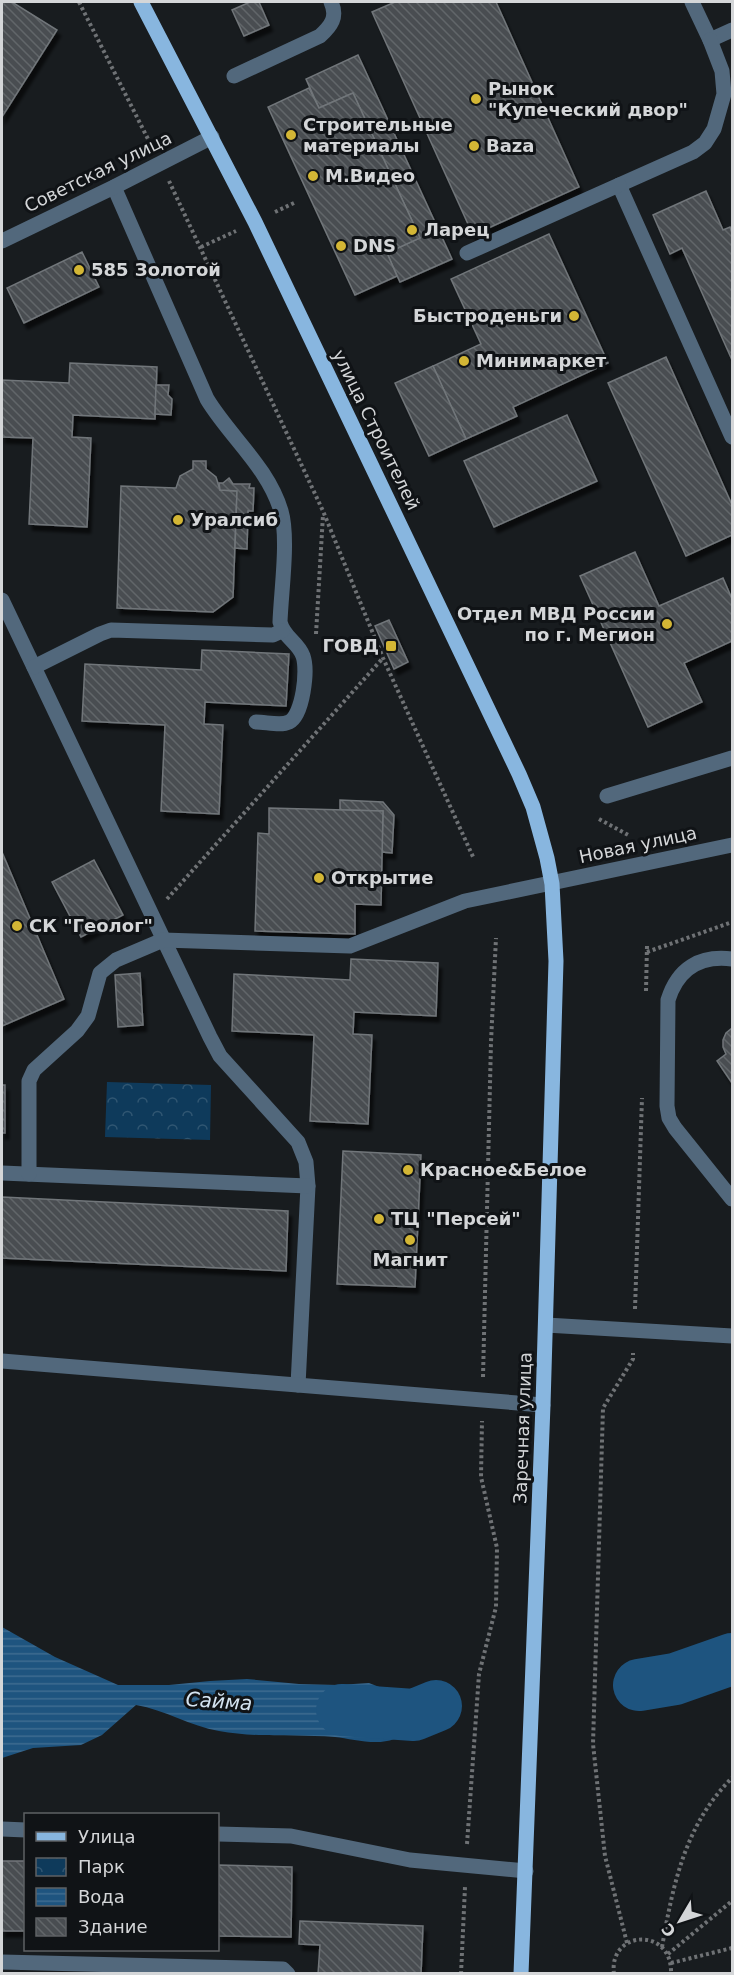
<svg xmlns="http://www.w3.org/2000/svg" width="734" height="1975" font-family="'DejaVu Sans',sans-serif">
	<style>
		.park { fill: url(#park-crowns) }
		.water { fill: url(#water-rules) }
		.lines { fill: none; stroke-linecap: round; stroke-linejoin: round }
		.river { stroke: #1e547f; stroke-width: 52 }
		.building { fill: url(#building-back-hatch); stroke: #71767a; stroke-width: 1.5; filter: url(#shadow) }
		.path { stroke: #6f7275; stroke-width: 4; stroke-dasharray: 3 3; stroke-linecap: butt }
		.minor { stroke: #52687c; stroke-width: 15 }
		.major { stroke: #88b6df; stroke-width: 15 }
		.poi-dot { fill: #d3b635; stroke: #101316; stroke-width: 2 }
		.labels { text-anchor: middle; stroke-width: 6; stroke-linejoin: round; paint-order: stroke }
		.poi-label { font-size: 18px; font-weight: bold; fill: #d4d6d8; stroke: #101316; text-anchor: start }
		.street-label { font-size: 18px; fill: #d4d6d8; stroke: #101316 }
		.water-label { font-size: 20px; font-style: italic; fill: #d5e4f1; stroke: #101316 }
	</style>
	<defs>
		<pattern id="park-crowns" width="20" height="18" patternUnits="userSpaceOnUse" patternTransform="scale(1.5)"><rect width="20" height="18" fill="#0e3a5b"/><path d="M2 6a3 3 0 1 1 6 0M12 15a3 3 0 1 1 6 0" fill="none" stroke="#305672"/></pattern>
		<pattern id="water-rules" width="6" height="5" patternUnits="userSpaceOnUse" patternTransform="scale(1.5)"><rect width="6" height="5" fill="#1e547f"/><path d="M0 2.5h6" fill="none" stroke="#3e6c90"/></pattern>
		<pattern id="building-back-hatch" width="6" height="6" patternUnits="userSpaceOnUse" patternTransform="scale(1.5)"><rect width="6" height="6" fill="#494d51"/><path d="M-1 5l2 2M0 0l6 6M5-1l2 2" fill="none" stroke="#626669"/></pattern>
		<filter id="shadow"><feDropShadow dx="3.5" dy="6" stdDeviation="1.5" flood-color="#0009"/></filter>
	</defs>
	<rect width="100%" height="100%" fill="#181c1f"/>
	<path class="park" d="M 107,1082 L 211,1085 L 210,1140 L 105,1137 Z"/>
	<path class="water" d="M 2,1627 L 55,1657 L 118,1685 L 169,1685 L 210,1681 L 247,1679 L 299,1684 L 338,1685 L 369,1683 L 400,1695 L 410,1706 L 414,1715 C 411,1726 405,1734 394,1739 C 377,1746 352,1739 335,1737 C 296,1734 257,1738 219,1731 C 190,1726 165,1710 136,1705 L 102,1735 L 81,1745 L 33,1748 L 2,1758 Z"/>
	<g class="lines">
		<g class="river">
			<path d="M 639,1685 L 675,1679 L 732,1659"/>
			<path d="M 342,1710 L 414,1715 L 436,1706"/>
		</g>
	</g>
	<g class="building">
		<path d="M 2,2 L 12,2 L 57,30 L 2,117 Z"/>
		<path d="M 250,2 L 259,2 L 269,25 L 244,36 L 232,10 Z"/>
		<path d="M 395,2 L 496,2 L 579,187 L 473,235 L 372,12 Z"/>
		<path d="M 358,55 L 452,259 L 400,282 L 387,253 L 420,238 L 353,93 L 319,108 L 306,79 Z"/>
		<path d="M 309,88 L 319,108 L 353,93 L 420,238 L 387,253 L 397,276 L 355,295 L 268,107 Z"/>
		<path d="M 706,191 L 723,230 L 730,227 L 732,233 L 732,360 L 682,248 L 670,254 L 653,215 Z"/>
		<path d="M 549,234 L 608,363 L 513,407 L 517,416 L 466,439 L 433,366 L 481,344 L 451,279 Z"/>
		<path d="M 82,252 L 99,287 L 24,323 L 7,288 Z"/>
		<path d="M 666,357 L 732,505 L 732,535 L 686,556 L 608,383 Z"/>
		<path d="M 70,363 L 157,367 L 155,419 L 73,415 L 72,437 L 91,438 L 87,527 L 29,524 L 33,438 L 2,437 L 2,380 L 69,383 Z"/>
		<path d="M 433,366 L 466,439 L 429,456 L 395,383 Z"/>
		<path d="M 156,385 L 169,385 L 168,395 L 172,399 L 171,415 L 155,414 Z"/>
		<path d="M 567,415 L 597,481 L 494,527 L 464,461 Z"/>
		<path d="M 193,461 L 206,461 L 206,469 L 216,477 L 220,490 L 237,491 L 233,597 L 213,612 L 117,608 L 121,486 L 176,488 L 180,476 L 193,469 Z"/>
		<path d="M 229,478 L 233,484 L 250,484 L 249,488 L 254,488 L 253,511 L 248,511 L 247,549 L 235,548 L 237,491 L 220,490 L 219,483 L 223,483 Z"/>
		<path d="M 635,552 L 659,606 L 723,578 L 732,599 L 732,641 L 684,663 L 702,702 L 648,727 L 580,576 Z"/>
		<path d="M 389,620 L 408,662 L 394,669 L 375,626 Z"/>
		<path d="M 202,650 L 289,654 L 286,706 L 205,702 L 204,724 L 223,725 L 219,814 L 161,811 L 165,725 L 82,721 L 85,664 L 201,670 Z"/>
		<path d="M 340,800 L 383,802 L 394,815 L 392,853 L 382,852 L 383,811 L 340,810 Z"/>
		<path d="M 269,808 L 383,811 L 381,905 L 355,904 L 355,934 L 255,931 L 258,833 L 269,834 Z"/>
		<path d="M 2,852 L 64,999 L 2,1026 Z"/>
		<path d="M 94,860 L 123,915 L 81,937 L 52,882 Z"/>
		<path d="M 351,959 L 438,963 L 436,1016 L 354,1012 L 353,1034 L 372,1035 L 368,1124 L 310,1121 L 314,1035 L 232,1031 L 234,974 L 350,980 Z"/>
		<path d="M 140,973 L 143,1025 L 118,1027 L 115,975 Z"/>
		<path d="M 732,1028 L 732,1027 L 732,1083 L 717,1061 L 726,1054 L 723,1047 L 723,1040 L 726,1033 Z"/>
		<rect x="2" y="1085" width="3" height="48"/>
		<path d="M 343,1151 L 421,1155 L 415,1287 L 337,1284 Z"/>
		<path d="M 2,1197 L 288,1211 L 286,1271 L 2,1258 Z"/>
		<rect x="2" y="1861" width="24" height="70"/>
		<path d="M 218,1865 L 292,1867 L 291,1937 L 218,1936 Z"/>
		<path d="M 300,1921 L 423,1926 L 421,1974 L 318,1974 L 320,1945 L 299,1944 Z"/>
	</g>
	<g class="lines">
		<g class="path">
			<path d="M 79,2 L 151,145"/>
			<path d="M 169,181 L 323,511 L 383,658 L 474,859"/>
			<path d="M 275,212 L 296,202"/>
			<path d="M 201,247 L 236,231"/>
			<path d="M 316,634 L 323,515"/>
			<path d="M 599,819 L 630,836"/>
			<path d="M 167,899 L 383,658"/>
			<path d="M 647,952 L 732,922"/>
			<path d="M 646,991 L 647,946"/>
			<path d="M 635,1309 L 642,1098"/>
			<path d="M 483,1377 L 491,1042 L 496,938"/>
			<path d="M 467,1844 L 479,1674 L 496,1607 L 497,1548 L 481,1477 L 482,1421"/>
			<path d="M 627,1943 L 605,1856 L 593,1744 L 603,1408 L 633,1359 L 633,1353"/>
			<path d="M 662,1947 C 673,1885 685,1824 732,1778"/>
			<path d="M 668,1954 L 732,1901"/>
			<path d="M 671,1963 L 732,1948"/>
			<path d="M 461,1974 L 465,1887"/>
			<path d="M 614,1974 C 608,1930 673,1926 671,1974"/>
		</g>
		<g class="minor">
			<path d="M 692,2 L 710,40 L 732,30"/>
			<path d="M 710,40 L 722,71 L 724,94 L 714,129 L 705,143 L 693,152 L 619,185 L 732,437"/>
			<path d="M 234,76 L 320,36 C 331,26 338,17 331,2"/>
			<path d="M 114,187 L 207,399 C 230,437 268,467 281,511 C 289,538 281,592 280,622 C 284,638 298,642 303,656 C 308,670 303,715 289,722 C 281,726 266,722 256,722"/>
			<path d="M 2,241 L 114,187 L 212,137"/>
			<path d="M 467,253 L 619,185"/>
			<path d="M 2,600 L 210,1037 L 220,1056 L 298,1142 L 306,1162 L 308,1186 L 298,1385"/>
			<path d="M 34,667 L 100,634 L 111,630 L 273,635 L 282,631"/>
			<path d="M 607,796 L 732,758"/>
			<path d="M 732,959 C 700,955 678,968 668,1000 L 667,1106 L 669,1118 L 675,1128 L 732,1199"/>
			<path d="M 2,1173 L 308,1186"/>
			<path d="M 29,1174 L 29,1081 L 34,1070 L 77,1031 L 88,1016 L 100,973 L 116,960 L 163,940 L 350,946 L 465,901 L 732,845"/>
			<path d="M 546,1325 L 732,1336"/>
			<path d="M 2,1361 L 543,1405"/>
			<path d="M 2,1829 L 26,1830"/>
			<path d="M 218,1834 L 291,1836 L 410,1860 L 526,1871"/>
			<path d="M 2,1962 L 283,1969 L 288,1974"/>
		</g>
		<path class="major" d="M 141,2 L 255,222 L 519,774 L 533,807 L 547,858 L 552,884 L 556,961 L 543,1405 L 521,1974"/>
	</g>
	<g class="poi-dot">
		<circle cx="476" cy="99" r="6"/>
		<circle cx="291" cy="135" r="6"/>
		<circle cx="474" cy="146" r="6"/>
		<circle cx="313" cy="176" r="6"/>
		<circle cx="412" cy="230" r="6"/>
		<circle cx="341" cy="246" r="6"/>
		<circle cx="79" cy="270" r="6"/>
		<circle cx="574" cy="316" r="6"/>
		<circle cx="464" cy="361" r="6"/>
		<circle cx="178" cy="520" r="6"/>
		<circle cx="667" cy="624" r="6"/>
		<rect x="385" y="640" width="12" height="12" rx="3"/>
		<circle cx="319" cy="878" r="6"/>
		<circle cx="17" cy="926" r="6"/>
		<circle cx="408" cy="1170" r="6"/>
		<circle cx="379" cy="1219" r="6"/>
		<circle cx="410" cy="1240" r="6"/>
	</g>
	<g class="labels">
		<g class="poi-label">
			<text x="488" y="95">Рынок<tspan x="488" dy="21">"Купеческий двор"</tspan></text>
			<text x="303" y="131">Строительные<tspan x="303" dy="21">материалы</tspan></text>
			<text x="486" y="152">Baza</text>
			<text x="325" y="182">М.Видео</text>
			<text x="424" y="236">Ларец</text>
			<text x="353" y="252">DNS</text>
			<text x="91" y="276">585 Золотой</text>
			<text x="562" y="322" text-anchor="end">Быстроденьги</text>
			<text x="476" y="367">Минимаркет</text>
			<text x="190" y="526">Уралсиб</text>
			<text x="655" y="620" text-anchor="end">Отдел МВД России<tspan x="655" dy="21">по г. Мегион</tspan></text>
			<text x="379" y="652" text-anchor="end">ГОВД</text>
			<text x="331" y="884">Открытие</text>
			<text x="29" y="932">СК "Геолог"</text>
			<text x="420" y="1176">Красное&amp;Белое</text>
			<text x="391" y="1225">ТЦ "Персей"</text>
			<text x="410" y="1266" text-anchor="middle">Магнит</text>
		</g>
		<g class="street-label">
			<text transform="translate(98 172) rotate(-26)" y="6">Советская улица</text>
			<text transform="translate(376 430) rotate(64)" y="6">улица Строителей</text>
			<text transform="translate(638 845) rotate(-12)" y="6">Новая улица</text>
			<text transform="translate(523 1428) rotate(-88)" y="6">Заречная улица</text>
		</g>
		<g class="water-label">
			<text transform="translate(219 1701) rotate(4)" y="7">Сайма</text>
		</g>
	</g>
	<rect width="734" height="1975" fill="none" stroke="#d4d6d8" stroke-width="6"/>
	<rect x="24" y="1813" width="195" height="138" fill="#101316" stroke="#5e6164" stroke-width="1.5"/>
	<rect x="36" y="1832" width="30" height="9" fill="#88b6df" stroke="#5e6164" stroke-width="1.5"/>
	<text x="78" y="1843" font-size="18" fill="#d4d6d8">Улица</text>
	<rect x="36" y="1858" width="30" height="18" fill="url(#park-crowns)" stroke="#5e6164" stroke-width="1.5"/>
	<text x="78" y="1873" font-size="18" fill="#d4d6d8">Парк</text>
	<rect x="36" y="1888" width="30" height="18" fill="url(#water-rules)" stroke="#5e6164" stroke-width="1.5"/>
	<text x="78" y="1903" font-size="18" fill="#d4d6d8">Вода</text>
	<rect x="36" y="1918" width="30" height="18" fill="url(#building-back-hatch)" stroke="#5e6164" stroke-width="1.5"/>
	<text x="78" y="1933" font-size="18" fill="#d4d6d8">Здание</text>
	<g transform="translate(680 1921) rotate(231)" stroke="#101316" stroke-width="4.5" paint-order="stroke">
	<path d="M0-4.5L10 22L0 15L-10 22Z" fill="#d4d6d8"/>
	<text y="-9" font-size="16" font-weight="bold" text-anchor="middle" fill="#d4d6d8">С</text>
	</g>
</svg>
